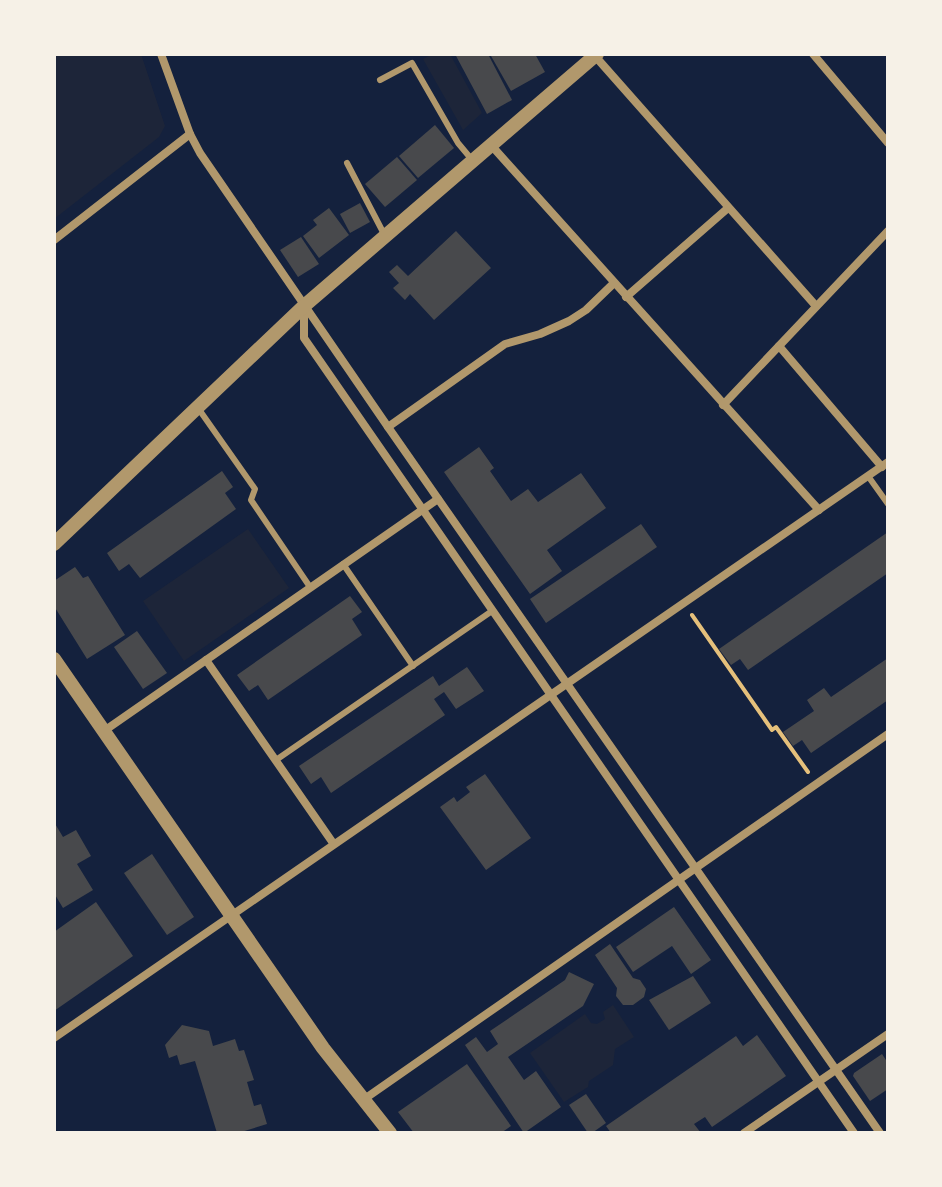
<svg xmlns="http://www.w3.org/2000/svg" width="942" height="1187" font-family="Roboto,sans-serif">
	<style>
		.green { fill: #1d2539 }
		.building { fill: #48494c }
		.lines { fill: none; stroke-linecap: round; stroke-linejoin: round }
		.path { stroke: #e5c07b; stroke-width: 4 }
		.service { stroke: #b1986c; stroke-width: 6 }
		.minor { stroke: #b1986c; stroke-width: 8 }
		.tertiary { stroke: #b1986c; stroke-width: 14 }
	</style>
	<rect width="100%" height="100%" fill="#14213d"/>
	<g class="green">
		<path d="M 141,54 L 165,126 L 159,137 L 54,219 L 54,55 Z"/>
		<path d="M 433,54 L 450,54 L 482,113 L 463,130 L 423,59 Z"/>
		<path d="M 248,529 L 289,588 L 184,661 L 143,601 Z"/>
		<path d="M 613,1005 L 634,1037 L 615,1049 L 613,1065 L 589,1081 L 588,1087 L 564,1102 L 530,1053 L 585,1014 L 591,1023 L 597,1024 L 605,1019 L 603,1012 Z"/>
	</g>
	<g class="building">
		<path d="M 455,54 L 488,54 L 512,100 L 487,114 Z"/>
		<path d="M 495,54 L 535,54 L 545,72 L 511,91 L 491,56 Z"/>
		<path d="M 435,125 L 454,148 L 418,178 L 399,156 Z"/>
		<path d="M 397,157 L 417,180 L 385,207 L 365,184 Z"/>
		<path d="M 360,203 L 370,222 L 350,233 L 340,214 Z"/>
		<path d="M 329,208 L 349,235 L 319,258 L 303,236 L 317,225 L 313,220 Z"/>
		<path d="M 456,231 L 491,268 L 434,320 L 410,294 L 405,300 L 393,288 L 399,283 L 389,272 L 397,265 L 408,276 Z"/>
		<path d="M 301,237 L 319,264 L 298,277 L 280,250 Z"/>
		<path d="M 479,447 L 494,468 L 490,471 L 511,501 L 528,489 L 538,502 L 581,473 L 606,508 L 547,550 L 562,571 L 530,594 L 444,472 Z"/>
		<path d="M 222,471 L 233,487 L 225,493 L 236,509 L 140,578 L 129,564 L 119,571 L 107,553 Z"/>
		<path d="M 641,524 L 657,547 L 546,623 L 530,599 Z"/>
		<path d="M 888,532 L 888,573 L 748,670 L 740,659 L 731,665 L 719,649 Z"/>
		<path d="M 75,567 L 83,578 L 88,576 L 125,635 L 87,659 L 54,606 L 54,581 Z"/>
		<path d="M 350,596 L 362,612 L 352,619 L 362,635 L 268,700 L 258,685 L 249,691 L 237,675 Z"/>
		<path d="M 137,631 L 167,673 L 143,689 L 114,647 Z"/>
		<path d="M 888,658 L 888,700 L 811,753 L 802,740 L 793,746 L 783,732 L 814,711 L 807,700 L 824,688 L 831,697 Z"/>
		<path d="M 467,667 L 484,691 L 456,709 L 444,692 L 434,699 L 445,715 L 331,793 L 321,777 L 311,784 L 299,766 L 433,676 L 439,686 Z"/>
		<path d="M 485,774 L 531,838 L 486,870 L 440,807 L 454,797 L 457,802 L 470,792 L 466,787 Z"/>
		<path d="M 54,822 L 63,837 L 76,830 L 91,856 L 77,864 L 93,890 L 63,908 L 54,893 Z"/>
		<path d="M 152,854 L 194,917 L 167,935 L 124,873 Z"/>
		<path d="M 96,902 L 133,956 L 54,1011 L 54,932 Z"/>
		<path d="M 674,907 L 711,960 L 691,974 L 672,946 L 633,972 L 616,947 Z"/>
		<path d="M 610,944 L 633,978 L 640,980 L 646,989 L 644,997 L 633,1005 L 623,1005 L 616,996 L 617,988 L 595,955 Z"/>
		<path d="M 569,972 L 594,984 L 583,1006 L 508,1057 L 524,1080 L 536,1071 L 561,1107 L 524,1133 L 465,1045 L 476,1037 L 487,1052 L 498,1044 L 490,1031 L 565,980 Z"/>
		<path d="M 693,976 L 711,1003 L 669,1030 L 649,1000 Z"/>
		<path d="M 182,1025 L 209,1031 L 213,1046 L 235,1039 L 239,1051 L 244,1050 L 254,1080 L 247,1082 L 254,1106 L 261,1104 L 267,1124 L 238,1133 L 217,1133 L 195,1061 L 180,1065 L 177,1055 L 169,1058 L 165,1045 Z"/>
		<path d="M 757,1035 L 786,1076 L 712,1127 L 705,1117 L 694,1124 L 701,1133 L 611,1133 L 606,1126 L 736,1036 L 743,1046 Z"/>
		<path d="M 882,1054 L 888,1063 L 888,1089 L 870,1101 L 853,1076 L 854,1073 Z"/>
		<path d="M 467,1064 L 511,1126 L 501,1133 L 414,1133 L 398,1112 Z"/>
		<path d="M 586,1094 L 606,1123 L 592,1133 L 588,1133 L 569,1105 Z"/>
	</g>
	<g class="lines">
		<path class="path" d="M 692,615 L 772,730 L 776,727 L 808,772"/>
		<g class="service">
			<path d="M 380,80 L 412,63 L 458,143 L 473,161"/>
			<path d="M 347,163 L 384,234"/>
			<path d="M 198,408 L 255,489 L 251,500 L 310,587"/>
			<path d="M 868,476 L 888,504"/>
			<path d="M 343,564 L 413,666"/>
			<path d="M 276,760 L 492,611"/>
		</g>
		<g class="minor">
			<path d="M 161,54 L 190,134 L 200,153 L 388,427 L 880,1133"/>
			<path d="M 813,54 L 888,143"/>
			<path d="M 595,56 L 816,306"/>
			<path d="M 491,145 L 819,510"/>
			<path d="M 54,240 L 190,134"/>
			<path d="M 626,297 L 728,208"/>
			<path d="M 304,306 L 304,338 L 854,1133"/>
			<path d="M 779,346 L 882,467"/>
			<path d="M 723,405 L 888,231"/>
			<path d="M 388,427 L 505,344 L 540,334 L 569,321 L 586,310 L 614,283"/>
			<path d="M 206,660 L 333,843"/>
			<path d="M 104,731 L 438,499"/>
			<path d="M 54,1038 L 888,462"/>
			<path d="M 363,1100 L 888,734"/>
			<path d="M 744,1133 L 888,1034"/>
		</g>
		<g class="tertiary">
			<path d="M 54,544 L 304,306 L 597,54"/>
			<path d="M 54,659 L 323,1048 L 390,1133"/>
		</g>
	</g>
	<rect width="942" height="1187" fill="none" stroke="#f6f1e7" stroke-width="112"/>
</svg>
